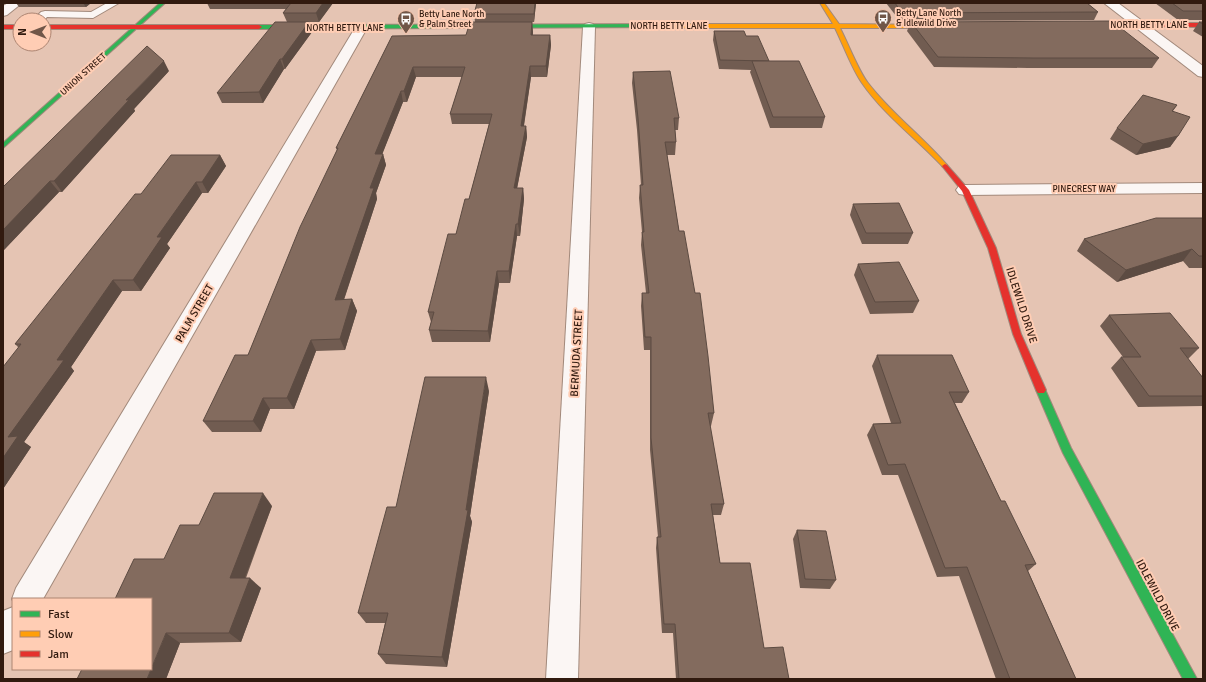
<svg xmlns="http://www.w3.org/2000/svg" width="1206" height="682" font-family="Signika,sans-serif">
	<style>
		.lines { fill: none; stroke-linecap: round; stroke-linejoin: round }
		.lane-casing { stroke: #a2897b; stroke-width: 2 }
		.street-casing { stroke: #a2897b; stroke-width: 2 }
		.fast-casing { stroke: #a2897b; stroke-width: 2 }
		.slow-casing { stroke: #a2897b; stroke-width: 2 }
		.jam-casing { stroke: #a2897b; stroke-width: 2 }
		.lane { fill: #fbf6f4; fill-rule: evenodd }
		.street { fill: #fbf6f4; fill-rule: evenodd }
		.fast { fill: #30b455; fill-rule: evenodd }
		.slow { fill: #ff9f0a; fill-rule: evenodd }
		.jam { fill: #e5322d; fill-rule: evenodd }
		.wall { fill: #715c51 }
		.shaded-wall { fill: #5c4b42 }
		.building { fill: #836b5e; stroke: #5c4b42 }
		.labels { text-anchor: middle; stroke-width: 4; stroke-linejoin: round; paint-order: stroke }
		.far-poi-label { font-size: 9px; fill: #311a0f; stroke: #ffcdb4; text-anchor: start }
		.far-street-label { font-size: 9px; fill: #311a0f; stroke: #ffcdb4 }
		.street-label { font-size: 11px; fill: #311a0f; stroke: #ffcdb4 }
	</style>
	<rect width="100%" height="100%" fill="#e5c4b3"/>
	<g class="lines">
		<g class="lane-casing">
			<path id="lane" d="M 107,3 L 119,3 L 93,18 L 47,17 L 44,20 L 33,20 L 41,12 L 45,11 L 91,12 Z"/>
		</g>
		<g class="street-casing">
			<g id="street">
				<path d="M 8,3 L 22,3 L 7,15 L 3,16 L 3,6 Z"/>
				<path d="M 1104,3 L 1118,3 L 1203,66 L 1203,77 L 1198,76 Z"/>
				<path d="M 589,23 L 593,24 L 595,27 L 578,679 L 546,679 L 583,27 L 585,24 Z"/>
				<path d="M 361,24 L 365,25 L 367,28 L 43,599 L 13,599 L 13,601 L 12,599 L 16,588 L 355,28 L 357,25 Z"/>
				<path d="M 1203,183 L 1203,193 L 965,195 L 959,194 L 956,190 L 959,186 L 965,185 Z"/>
				<path d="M 13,607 L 13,650 L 3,654 L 3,611 Z"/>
			</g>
		</g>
		<g class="fast-casing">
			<g id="fast">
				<path d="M 160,3 L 165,3 L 3,148 L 3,143 Z"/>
				<path d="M 672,24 L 675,26 L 674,27 L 259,29 L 256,27 L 259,25 Z"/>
				<path d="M 1041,386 L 1044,387 L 1071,448 L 1197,679 L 1183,679 L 1063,453 L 1036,390 L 1038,387 Z"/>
			</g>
		</g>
		<g class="slow-casing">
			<path id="slow" d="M 820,3 L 824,3 L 839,24 L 942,25 L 943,26 L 940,28 L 840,28 C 848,43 858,70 868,83 C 891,113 922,136 947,165 L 947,167 L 943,167 C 917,139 884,115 862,83 C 852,69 843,44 835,28 L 672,28 L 669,26 L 672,24 L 833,24 Z"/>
		</g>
		<g class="jam-casing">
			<g id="jam">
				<path d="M 1086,23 L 1203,23 L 1203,27 L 1084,26 L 1083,25 Z"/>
				<rect x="3" y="25" width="17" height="4"/>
				<path d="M 44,25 L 259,25 L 262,27 L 259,29 L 44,29 Z"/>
				<path d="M 945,164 L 947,165 L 969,190 L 996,248 L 1021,334 L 1046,390 L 1044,393 L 1038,393 L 1036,390 L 1013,334 L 988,248 L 962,191 L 942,166 Z"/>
			</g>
		</g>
		<use href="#lane" class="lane"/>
		<use href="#street" class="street"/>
		<use href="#fast" class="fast"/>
		<use href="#slow" class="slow"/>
		<use href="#jam" class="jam"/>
	</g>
	<g class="wall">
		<path d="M 16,3 L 91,3 L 86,7 L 19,7 Z"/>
		<path d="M 207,3 L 333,3 L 319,22 L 287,22 L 283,13 L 286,9 L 210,9 Z"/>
		<path d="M 536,3 L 534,22 L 475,22 L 474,14 Z"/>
		<path d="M 886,3 L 1087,3 L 1098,12 L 1094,20 L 900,21 Z"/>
		<path d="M 1155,3 L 1203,3 L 1203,20 L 1178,20 Z"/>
		<path d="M 309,22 L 312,32 L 285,69 L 284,69 L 263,103 L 222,103 L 217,93 Z"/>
		<path d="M 532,22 L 533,35 L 550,35 L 551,45 L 547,77 L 531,77 L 524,126 L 526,126 L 527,137 L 517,188 L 523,188 L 524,199 L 520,236 L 517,236 L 510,283 L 499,283 L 490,342 L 432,342 L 429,330 L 431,322 L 428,312 L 456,234 L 469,199 L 489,124 L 452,124 L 450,114 L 462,77 L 416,77 L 407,102 L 403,102 L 382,154 L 383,154 L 386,165 L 376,193 L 377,199 L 344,300 L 352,299 L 357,311 L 345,350 L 316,351 L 294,409 L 270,409 L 261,432 L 212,432 L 203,421 L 248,355 L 337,150 L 336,148 L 392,36 L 466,35 Z"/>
		<path d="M 911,22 L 1159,58 L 1152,68 L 1028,68 L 934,67 L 907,31 Z"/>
		<path d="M 1199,22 L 1203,22 L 1203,37 L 1193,31 Z"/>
		<path d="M 714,31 L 746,36 L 769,61 L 825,117 L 822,128 L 770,128 L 750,72 L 751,70 L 719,69 L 713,40 Z"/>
		<path d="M 169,71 L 134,109 L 135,111 L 62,192 L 59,192 L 3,251 L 3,187 Z"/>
		<path d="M 633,72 L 679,118 L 678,130 L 675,130 L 676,142 L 675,155 L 667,155 L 679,231 L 714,413 L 711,426 L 710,426 L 724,504 L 721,515 L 713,515 L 720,563 L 764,648 L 789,679 L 676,679 L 673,633 L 662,633 L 656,548 L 657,537 L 658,537 L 650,450 L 650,350 L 644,350 L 641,306 L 642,293 L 646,293 L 641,245 L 642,232 L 639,198 L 640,185 L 641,185 L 637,130 L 632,83 Z"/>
		<path d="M 1177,105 L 1173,111 L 1178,136 L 1170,147 L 1136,155 L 1110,139 L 1117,128 Z"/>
		<path d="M 220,155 L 226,166 L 208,193 L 202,193 L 167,244 L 170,248 L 141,291 L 122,291 L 71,367 L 74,371 L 24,442 L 31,447 L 3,489 L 19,348 L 15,344 L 141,194 Z"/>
		<path d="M 853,204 L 913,233 L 908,244 L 862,244 L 850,215 Z"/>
		<path d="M 1203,218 L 1203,268 L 1189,268 L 1183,261 L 1117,282 L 1077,251 L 1084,239 Z"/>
		<path d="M 858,264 L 919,301 L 913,313 L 870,314 L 854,275 Z"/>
		<path d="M 1109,315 L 1199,348 L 1188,359 L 1203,378 L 1203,406 L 1138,407 L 1111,368 L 1121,357 L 1123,357 L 1100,326 Z"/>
		<path d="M 877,355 L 969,392 L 962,403 L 955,403 L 1001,501 L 1036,564 L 1028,571 L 1076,679 L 996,679 L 959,576 L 937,577 L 898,475 L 882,475 L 867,435 L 873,424 L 891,423 L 872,366 Z"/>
		<path d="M 489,391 L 470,516 L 472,522 L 447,667 L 386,664 L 378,654 L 385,623 L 366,623 L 358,613 L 396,507 Z"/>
		<path d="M 272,506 L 246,578 L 261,588 L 241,642 L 180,643 L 166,679 L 164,559 L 199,525 Z"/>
		<path d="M 797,530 L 836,580 L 830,589 L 800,588 L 793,539 Z"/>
	</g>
	<g class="shaded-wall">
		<path d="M 83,3 L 91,3 L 86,7 Z"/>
		<path d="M 323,3 L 333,3 L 319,22 L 316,13 Z"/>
		<path d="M 535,3 L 536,3 L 534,22 L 534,14 Z"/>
		<path d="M 309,22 L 312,32 L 285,69 L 282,59 Z"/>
		<path d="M 532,22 L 533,32 L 532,45 L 531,35 Z"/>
		<path d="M 550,35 L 551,45 L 547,77 L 546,66 Z"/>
		<path d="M 280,59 L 284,69 L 263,103 L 259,92 Z"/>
		<path d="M 164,61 L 169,71 L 134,109 L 135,111 L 62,192 L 54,181 L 126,100 Z"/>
		<path d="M 530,66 L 531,77 L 522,137 L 521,126 Z"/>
		<path d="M 413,67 L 416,77 L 407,102 L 404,91 Z"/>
		<path d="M 401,91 L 403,102 L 378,165 L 375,154 Z"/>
		<path d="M 526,126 L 527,137 L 515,199 L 514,188 Z"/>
		<path d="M 1178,136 L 1170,147 L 1136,155 L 1143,144 Z"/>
		<path d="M 383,154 L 386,165 L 376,193 L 377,199 L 340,311 L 335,300 L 370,188 Z"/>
		<path d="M 220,155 L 226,166 L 208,193 L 202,182 Z"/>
		<path d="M 50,181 L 59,192 L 3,251 L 3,230 Z"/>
		<path d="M 196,182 L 202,193 L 167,244 L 170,248 L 141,291 L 133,280 L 157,237 Z"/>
		<path d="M 523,188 L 524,199 L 520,236 L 518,224 Z"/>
		<path d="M 516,224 L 517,236 L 510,283 L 509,271 Z"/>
		<path d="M 1192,249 L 1183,261 L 1117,282 L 1126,270 Z"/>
		<path d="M 497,271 L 499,283 L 490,342 L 488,331 Z"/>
		<path d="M 113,280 L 122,291 L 71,367 L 74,371 L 24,442 L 31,447 L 3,489 L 3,458 L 8,437 L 57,360 Z"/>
		<path d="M 352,299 L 357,311 L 345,350 L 340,339 Z"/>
		<path d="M 311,340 L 316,351 L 294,409 L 287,398 Z"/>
		<path d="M 486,377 L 489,391 L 470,516 L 472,522 L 447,667 L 442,657 L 466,510 Z"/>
		<path d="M 263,398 L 270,409 L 261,432 L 253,421 Z"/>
		<path d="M 263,493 L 272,506 L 241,588 L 230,578 Z"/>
		<path d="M 250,578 L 261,588 L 241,642 L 229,633 Z"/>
		<path d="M 166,633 L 180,643 L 166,679 L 147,679 Z"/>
	</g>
	<g class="building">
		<path d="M 291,3 L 323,3 L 316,13 L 283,13 Z"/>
		<path d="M 477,3 L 535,3 L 534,14 L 474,14 Z"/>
		<path d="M 895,3 L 1087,3 L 1098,12 L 902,13 Z"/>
		<path d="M 1172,3 L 1203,3 L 1203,11 L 1183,11 Z"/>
		<path d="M 1112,21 L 1159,58 L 1033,58 L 938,57 L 911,22 Z"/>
		<path d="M 275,22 L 309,22 L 282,59 L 280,59 L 259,92 L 217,93 Z"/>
		<path d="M 470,22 L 532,22 L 531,35 L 550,35 L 546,66 L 530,66 L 521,126 L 526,126 L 514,188 L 523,188 L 518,224 L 516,224 L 509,271 L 497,271 L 488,331 L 429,330 L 434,312 L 428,312 L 448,234 L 456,234 L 465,199 L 469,199 L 492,114 L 450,114 L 465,67 L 413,67 L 404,91 L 401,91 L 375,154 L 383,154 L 370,188 L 374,188 L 335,300 L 352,299 L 340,339 L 311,340 L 287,398 L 263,398 L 253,421 L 203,421 L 235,355 L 248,355 L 300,227 L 338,148 L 336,148 L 392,36 L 466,35 Z"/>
		<path d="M 1199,22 L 1203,22 L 1203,24 Z"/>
		<path d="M 714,31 L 744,31 L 746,36 L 758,36 L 769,61 L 720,60 Z"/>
		<path d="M 147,46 L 164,61 L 126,100 L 129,100 L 54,181 L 50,181 L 3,230 L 3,187 Z"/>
		<path d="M 752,61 L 799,61 L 825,117 L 773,117 Z"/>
		<path d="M 670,71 L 679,118 L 674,118 L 676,142 L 665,142 L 679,231 L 684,231 L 695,293 L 700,293 L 708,356 L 714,413 L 708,413 L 724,504 L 711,504 L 720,563 L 750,563 L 764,648 L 783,647 L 789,679 L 679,679 L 675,624 L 664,624 L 657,537 L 661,537 L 651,438 L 651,337 L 645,337 L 642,293 L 649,293 L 642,232 L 644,232 L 640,185 L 643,185 L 638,118 L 633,72 Z"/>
		<path d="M 1143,95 L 1177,105 L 1172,111 L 1190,117 L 1178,136 L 1143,144 L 1117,128 Z"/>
		<path d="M 171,155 L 220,155 L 202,182 L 196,182 L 157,237 L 162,237 L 133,280 L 113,280 L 57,360 L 64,360 L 8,437 L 18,436 L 3,458 L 3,367 L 21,344 L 15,344 L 135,194 L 141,194 Z"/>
		<path d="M 899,203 L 913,233 L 866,233 L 853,204 Z"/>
		<path d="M 1156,218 L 1203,218 L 1203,256 L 1199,256 L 1192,249 L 1126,270 L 1084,239 Z"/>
		<path d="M 899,262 L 919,301 L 875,302 L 858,264 Z"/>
		<path d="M 1170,313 L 1199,348 L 1180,348 L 1203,378 L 1203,396 L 1149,396 L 1121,357 L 1141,357 L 1109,315 Z"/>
		<path d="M 877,355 L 952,355 L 969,392 L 949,392 L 1001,501 L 1005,501 L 1036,564 L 1025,565 L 1076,679 L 1010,679 L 967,567 L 945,568 L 905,464 L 888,465 L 873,424 L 901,423 Z"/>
		<path d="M 425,377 L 486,377 L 466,510 L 468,510 L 442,657 L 378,654 L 388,613 L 358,613 L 387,507 L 396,507 Z"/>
		<path d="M 214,493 L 263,493 L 230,578 L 250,578 L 229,633 L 166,633 L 147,679 L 77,679 L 82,669 L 151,669 L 151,599 L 115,599 L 134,559 L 164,559 L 180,525 L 199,525 Z"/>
		<path d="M 797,530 L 826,531 L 836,580 L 805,579 Z"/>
	</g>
	<defs>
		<g id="bus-pin" transform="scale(0.9)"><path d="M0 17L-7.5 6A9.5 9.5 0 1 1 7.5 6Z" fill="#705648" stroke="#ffcdb4"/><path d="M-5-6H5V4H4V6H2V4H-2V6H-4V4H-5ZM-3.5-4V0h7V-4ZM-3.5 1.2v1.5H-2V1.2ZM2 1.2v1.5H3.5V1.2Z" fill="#fff"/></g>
	</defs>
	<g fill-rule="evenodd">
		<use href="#bus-pin" x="883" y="18"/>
		<use href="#bus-pin" x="406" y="19"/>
	</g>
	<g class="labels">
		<g class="far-poi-label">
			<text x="896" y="16">Betty Lane North<tspan x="896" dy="10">&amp; Idlewild Drive</tspan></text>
			<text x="419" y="17">Betty Lane North<tspan x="419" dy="10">&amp; Palm Street</tspan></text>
		</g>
		<g class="far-street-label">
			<text x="1149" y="28">NORTH BETTY LANE</text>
			<text x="669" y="29">NORTH BETTY LANE</text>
			<text x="345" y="31">NORTH BETTY LANE</text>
			<text transform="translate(83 74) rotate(-42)" y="3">UNION STREET</text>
			<text x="1084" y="192">PINECREST WAY</text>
		</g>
		<g class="street-label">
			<text transform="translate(1022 305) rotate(72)" y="4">IDLEWILD DRIVE</text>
			<text transform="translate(194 313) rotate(-60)" y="4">PALM STREET</text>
			<text transform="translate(576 353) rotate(-87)" y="4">BERMUDA STREET</text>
			<text transform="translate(1158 595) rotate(62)" y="4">IDLEWILD DRIVE</text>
		</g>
	</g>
	<rect width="1206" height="682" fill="none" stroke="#311a0f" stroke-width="8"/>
	<rect x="12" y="598" width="140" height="72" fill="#ffcdb4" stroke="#ad8572"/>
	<rect x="20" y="611" width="20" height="6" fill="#30b455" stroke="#ad8572"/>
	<text x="48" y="618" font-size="12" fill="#311a0f">Fast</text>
	<rect x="20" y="631" width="20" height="6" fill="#ff9f0a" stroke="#ad8572"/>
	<text x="48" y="638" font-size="12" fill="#311a0f">Slow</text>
	<rect x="20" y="651" width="20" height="6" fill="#e5322d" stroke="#ad8572"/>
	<text x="48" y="658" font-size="12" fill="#311a0f">Jam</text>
	<g transform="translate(32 32) rotate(270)"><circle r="19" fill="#ffcdb4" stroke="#ad8572"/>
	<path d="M0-3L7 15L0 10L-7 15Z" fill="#705648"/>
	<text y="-6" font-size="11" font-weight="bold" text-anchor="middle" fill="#311a0f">N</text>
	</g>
</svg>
